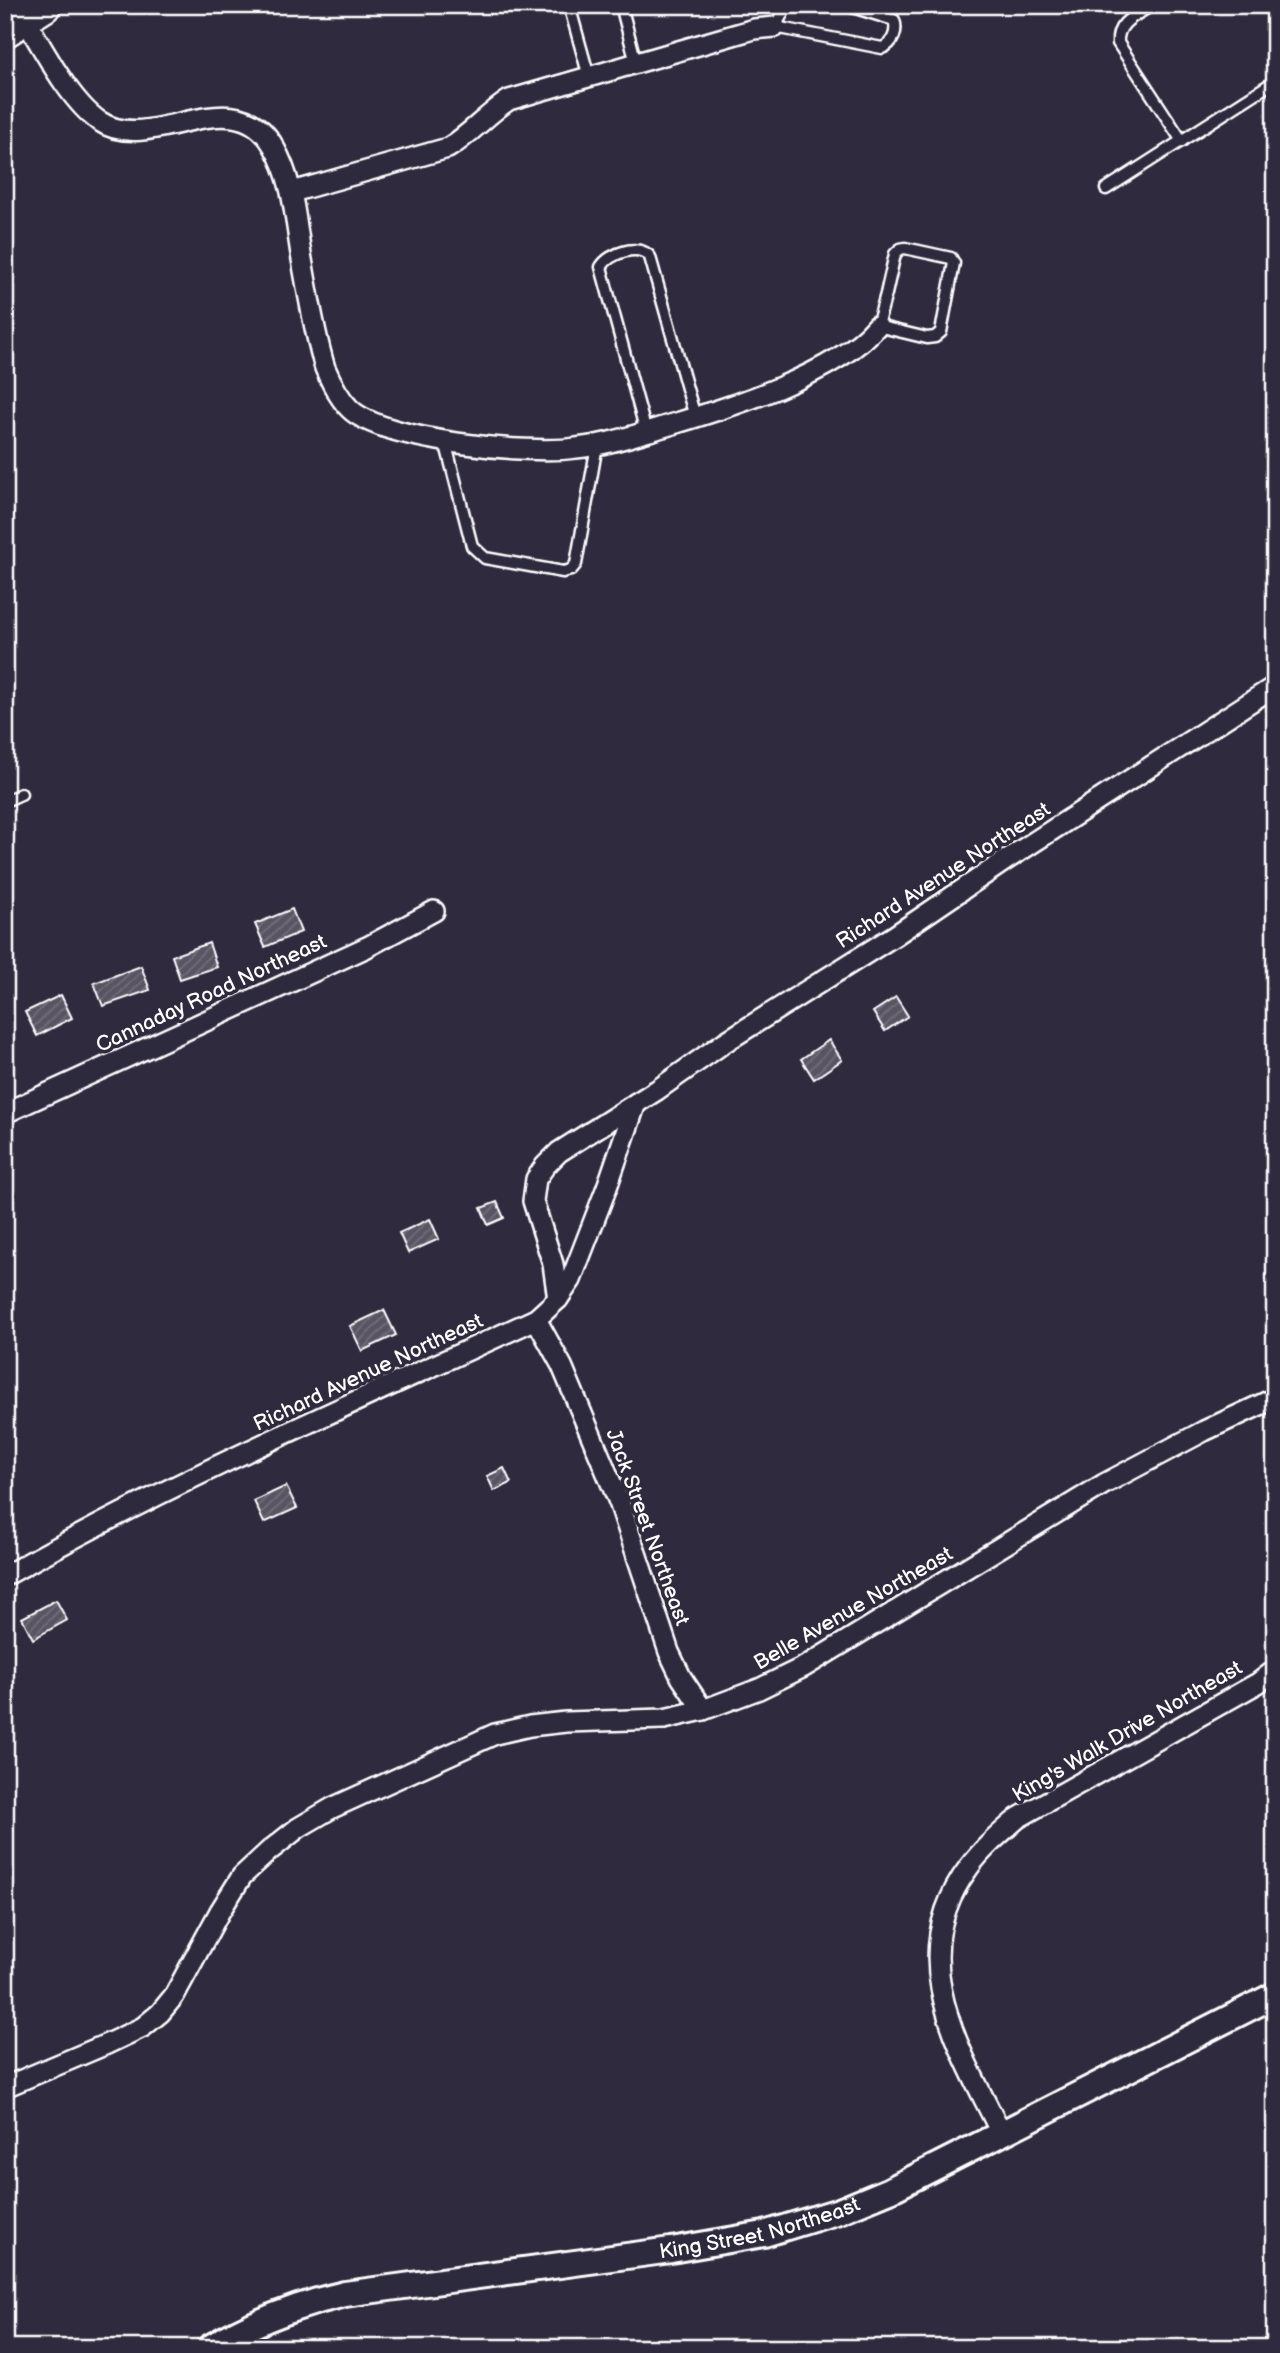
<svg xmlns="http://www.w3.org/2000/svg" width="1280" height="2353" font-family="'Balsamiq Sans',sans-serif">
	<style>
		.building { fill: url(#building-hatch); stroke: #fff; stroke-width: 2 }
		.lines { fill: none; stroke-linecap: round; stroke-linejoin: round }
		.service-casing { stroke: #fff; stroke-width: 15 }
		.minor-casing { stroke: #fff; stroke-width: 24 }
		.tertiary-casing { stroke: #fff; stroke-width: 30 }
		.trunk-casing { stroke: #fff; stroke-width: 38 }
		.service { stroke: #2f2a3d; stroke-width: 10 }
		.minor { stroke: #2f2a3d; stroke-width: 19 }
		.tertiary { stroke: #2f2a3d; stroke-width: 24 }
		.trunk { stroke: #2f2a3d; stroke-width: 33 }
		.labels { text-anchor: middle; stroke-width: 7; stroke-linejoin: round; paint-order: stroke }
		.street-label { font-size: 21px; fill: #fff; stroke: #2f2a3d }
	</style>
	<defs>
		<pattern id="building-hatch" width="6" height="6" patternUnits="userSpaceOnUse" patternTransform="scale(1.75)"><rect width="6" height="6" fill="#595564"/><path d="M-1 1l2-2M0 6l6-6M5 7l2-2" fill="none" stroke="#726e7b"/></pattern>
	</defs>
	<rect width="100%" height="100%" fill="#2f2a3d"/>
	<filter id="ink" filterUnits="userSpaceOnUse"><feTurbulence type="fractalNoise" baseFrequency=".0143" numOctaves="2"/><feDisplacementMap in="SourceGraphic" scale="14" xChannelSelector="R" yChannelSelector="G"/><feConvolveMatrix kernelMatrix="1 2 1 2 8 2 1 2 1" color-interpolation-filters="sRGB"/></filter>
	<g filter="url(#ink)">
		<g class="building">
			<path d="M 292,909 L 301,932 L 265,947 L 255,924 Z"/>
			<path d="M 209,943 L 217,967 L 180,979 L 172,956 Z"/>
			<path d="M 141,966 L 150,990 L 103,1006 L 94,983 Z"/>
			<path d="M 61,995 L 72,1018 L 37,1036 L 25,1012 Z"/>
			<path d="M 896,997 L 908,1016 L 885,1031 L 873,1012 Z"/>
			<path d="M 829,1040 L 842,1060 L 814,1079 L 801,1059 Z"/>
			<path d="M 497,1202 L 504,1218 L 488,1225 L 481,1208 Z"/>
			<path d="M 430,1219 L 439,1239 L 408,1253 L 399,1233 Z"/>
			<path d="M 384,1310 L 396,1335 L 362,1351 L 350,1326 Z"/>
			<path d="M 504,1468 L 511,1483 L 494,1491 L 487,1476 Z"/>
			<path d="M 286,1486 L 297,1508 L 264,1523 L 254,1501 Z"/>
			<path d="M 56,1600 L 67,1620 L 33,1639 L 22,1618 Z"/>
		</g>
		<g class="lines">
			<g class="service-casing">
				<g id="service">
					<path d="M 569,5 L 589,77"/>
					<path d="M 621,5 L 636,63"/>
					<path d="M 787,5 L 775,27 L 882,48 C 893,44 898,31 894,20 L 846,5"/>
					<path d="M 1152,5 C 1137,15 1116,22 1118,43 L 1182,141"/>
					<path d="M 1106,189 L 1275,81"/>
					<path d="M 905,248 L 951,258 L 954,263 L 941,332 L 935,337 L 927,338 L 877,326 L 886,294 L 895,254 L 900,249 Z"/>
					<path d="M 646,432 L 601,267 C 609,253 639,243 650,257 L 695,417"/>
					<path d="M 445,441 L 472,546 L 485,558 L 563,572 L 571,570 L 576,564 L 597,445"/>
					<path d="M 5,801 L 21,794"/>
				</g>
			</g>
			<g class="minor-casing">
				<g id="minor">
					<path d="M 19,9 C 39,41 68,100 99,121 C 152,157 234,75 274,147 C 293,180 295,217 301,254 C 308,292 314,332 325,368 C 331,382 339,398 350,409 C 383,441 530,455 576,448 C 606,445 635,435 663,427 C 725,409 836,375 877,326"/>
					<path d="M 292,192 L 448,148 C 471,134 487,114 509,100 L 754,29 L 775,27"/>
					<path d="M 5,1113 L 367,947 L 434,911"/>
					<path d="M 558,1299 L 553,1264 L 533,1201 L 536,1179 L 545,1166 L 559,1152 L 657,1090 L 725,1042 L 894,936 L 1006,860 L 1275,686"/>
					<path d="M 536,1319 L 562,1366 L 619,1502 L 669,1652 L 681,1677 L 703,1710"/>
					<path d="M 5,1576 C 176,1479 358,1401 536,1319 L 558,1299 L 571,1280 L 607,1187 L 636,1103"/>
					<path d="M 5,2087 L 107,2044 L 143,2027 L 160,2013 L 174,1996 L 220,1911 L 242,1876 L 269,1851 L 298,1828 L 332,1808 L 495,1734 L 530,1726 L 566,1722 L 664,1719 L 703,1710 L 759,1689 L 804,1667 L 1104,1484 L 1204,1431 L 1275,1398"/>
					<path d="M 1002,2135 C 960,2049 901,1958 969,1867 C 983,1848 1001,1833 1018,1818 L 1258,1683 L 1275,1670"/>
				</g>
			</g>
			<g class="tertiary-casing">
				<g id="tertiary">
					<path id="s1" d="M 209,2348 C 253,2322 296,2305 345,2294 L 671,2250 L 764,2234 L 839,2211 L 890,2190 L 1275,1995"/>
				</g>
			</g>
			<g class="trunk-casing">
				<path id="trunk" d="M 5,30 L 44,5"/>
			</g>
			<use href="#service" class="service"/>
			<use href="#minor" class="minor"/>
			<use href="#tertiary" class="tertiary"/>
			<use href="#trunk" class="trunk"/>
		</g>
	</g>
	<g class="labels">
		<g class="street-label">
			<text transform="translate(943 875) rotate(-33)" y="7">Richard Avenue Northeast</text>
			<text transform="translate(211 993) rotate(-25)" y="7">Cannaday Road Northeast</text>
			<text transform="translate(368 1372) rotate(-25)" y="7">Richard Avenue Northeast</text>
			<text transform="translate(648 1527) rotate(70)" y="7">Jack Street Northeast</text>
			<text transform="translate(853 1608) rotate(-30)" y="7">Belle Avenue Northeast</text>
			<text transform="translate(1127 1731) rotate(-30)" y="7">King's Walk Drive Northeast</text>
			<text dy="7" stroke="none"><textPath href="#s1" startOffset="567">King Street Northeast</textPath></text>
		</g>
	</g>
	<rect width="1280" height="2353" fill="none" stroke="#2f2a3d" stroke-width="28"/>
	<rect x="14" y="14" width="1252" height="2325" fill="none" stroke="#fff" stroke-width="2.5" filter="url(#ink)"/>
</svg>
